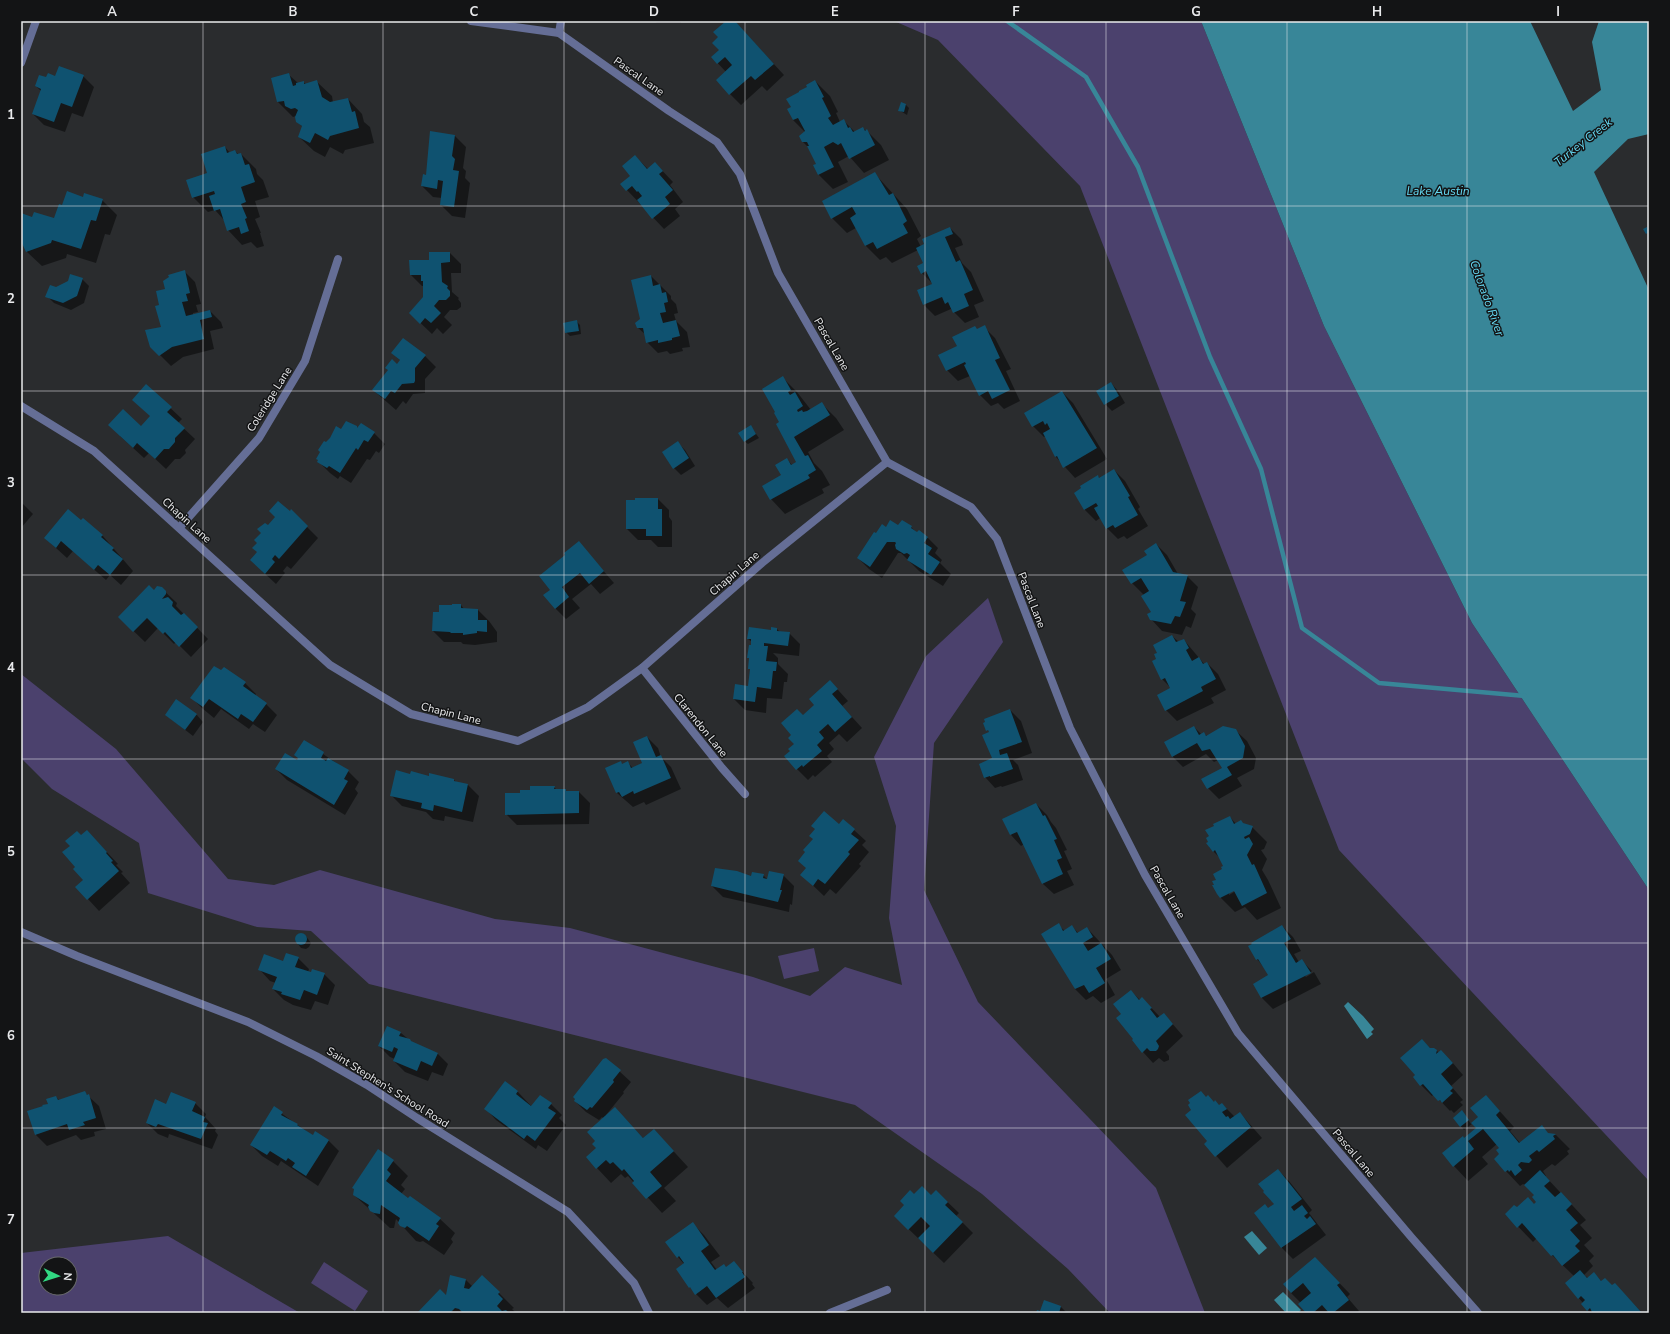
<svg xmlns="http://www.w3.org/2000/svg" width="1670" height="1334" font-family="'Nunito Sans',sans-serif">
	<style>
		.green { fill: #4b416d; fill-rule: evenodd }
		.water { fill: #388698 }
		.shadow { fill: #0007; fill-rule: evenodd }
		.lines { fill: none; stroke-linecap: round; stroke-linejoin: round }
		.stream { stroke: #388698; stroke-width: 4.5 }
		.building { fill: #0f5270 }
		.minor { stroke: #656e96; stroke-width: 8 }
		.grid { fill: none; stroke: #e9eaec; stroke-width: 1; stroke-opacity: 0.55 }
		.labels { text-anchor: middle; stroke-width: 3; stroke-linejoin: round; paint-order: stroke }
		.street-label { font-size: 11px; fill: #e9eaec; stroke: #131415 }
		.water-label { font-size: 12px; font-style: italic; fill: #65d9f3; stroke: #131415 }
		.neatline { fill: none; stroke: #e9eaec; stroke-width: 1.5 }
		.grid-label { font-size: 13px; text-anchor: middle; font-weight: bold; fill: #e9eaec }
	</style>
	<rect width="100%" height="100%" fill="#2a2c2e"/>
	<g class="green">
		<path d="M 894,21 L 1201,21 L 1324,326 L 1472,623 L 1649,890 L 1649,1181 L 1339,850 L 1080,186 L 938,40 Z"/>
		<path d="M 988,598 L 1003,642 L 934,743 L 924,890 L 978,1002 L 1156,1188 L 1205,1313 L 1110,1313 L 1068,1269 L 982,1194 L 855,1105 L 369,984 L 311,931 L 257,927 L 148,893 L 139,843 L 52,789 L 21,758 L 21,674 L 116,749 L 228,879 L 274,885 L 320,870 L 495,919 L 570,928 L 753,977 L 810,996 L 845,967 L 902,985 L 889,918 L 896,826 L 874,757 L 926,656 Z"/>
		<path d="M 814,948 L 819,971 L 784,979 L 778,956 Z"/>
		<path d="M 168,1236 L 300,1313 L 21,1313 L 21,1253 ZM 46,1264 L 70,1264 L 70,1288 L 46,1288 Z"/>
		<path d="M 324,1262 L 368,1291 L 355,1311 L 311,1283 Z"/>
	</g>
	<g class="water">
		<path d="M 1201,21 L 1530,21 L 1573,111 L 1601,90 L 1592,42 L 1599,21 L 1649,21 L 1649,134 L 1628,139 L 1594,172 L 1649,290 L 1649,890 L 1472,623 L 1324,326 Z"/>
		<path d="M 1348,1002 L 1363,1016 L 1374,1029 L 1371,1032 L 1373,1034 L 1367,1039 L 1344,1006 Z"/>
		<path d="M 1252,1231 L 1267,1248 L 1259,1255 L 1244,1237 Z"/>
		<path d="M 1283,1292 L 1301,1310 L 1298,1313 L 1286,1313 L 1274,1300 Z"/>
	</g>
	<g class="shadow">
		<path d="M 654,21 L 681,21 L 681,23 L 657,23 Z"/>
		<path d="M 727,21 L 734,21 L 784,75 L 767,91 L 762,86 L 741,105 L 730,94 L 726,72 L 712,57 L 720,50 L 720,37 Z"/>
		<path d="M 289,75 L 298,83 L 303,82 L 306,84 L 317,82 L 332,96 L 333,103 L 348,99 L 362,114 L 364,122 L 370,127 L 374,143 L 345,150 L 343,154 L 330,147 L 325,157 L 314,151 L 299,137 L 303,127 L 297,122 L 296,116 L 293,117 L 278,102 L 272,79 Z"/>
		<path d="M 83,76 L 94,87 L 83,117 L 72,113 L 65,132 L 44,125 L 33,114 L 41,91 L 36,86 L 47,79 Z"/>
		<path d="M 815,81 L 830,96 L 838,112 L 836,113 L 840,122 L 844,121 L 855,132 L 862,128 L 867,131 L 881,145 L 889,160 L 864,173 L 849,156 L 838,162 L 848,182 L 833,189 L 818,174 L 818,164 L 810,149 L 802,141 L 805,132 L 793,120 L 792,108 L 808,87 Z"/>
		<path d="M 901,103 L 906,105 L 909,108 L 907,115 L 899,110 Z"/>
		<path d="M 431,132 L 455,136 L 466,147 L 463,168 L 466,171 L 465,178 L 470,183 L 465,218 L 452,216 L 441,205 L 442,198 L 433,197 L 422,186 L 427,176 Z"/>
		<path d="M 225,147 L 230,153 L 235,151 L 239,155 L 241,154 L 256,169 L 257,174 L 263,180 L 269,197 L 255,201 L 260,217 L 255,219 L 261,233 L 260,233 L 264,246 L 257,248 L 251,242 L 242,245 L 228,230 L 224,220 L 215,210 L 208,212 L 193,197 Z"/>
		<path d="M 635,156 L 648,169 L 655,163 L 673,182 L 670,185 L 683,202 L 675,209 L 680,216 L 664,229 L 627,190 L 632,176 Z"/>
		<path d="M 875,174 L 907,209 L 921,236 L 917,239 L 921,247 L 950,228 L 961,239 L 963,245 L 955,248 L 962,263 L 971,272 L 984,301 L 974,305 L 979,317 L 965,323 L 951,309 L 935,316 L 924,305 L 918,291 L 933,284 L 922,273 L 924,264 L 918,250 L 892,263 L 886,257 L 880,260 L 865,245 L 856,228 L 847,233 L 832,218 Z"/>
		<path d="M 84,198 L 102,200 L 117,215 L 110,235 L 105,234 L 96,263 L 67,254 L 66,258 L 42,266 L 27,252 L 21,239 L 33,218 L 54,220 L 63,207 Z"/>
		<path d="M 450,253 L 461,264 L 461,273 L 451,273 L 452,292 L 459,298 L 458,299 L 461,303 L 461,307 L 457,310 L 450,310 L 444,317 L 452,325 L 443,334 L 437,328 L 432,334 L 410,313 L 424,297 L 424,286 L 422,286 L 411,275 L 430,261 Z"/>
		<path d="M 184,271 L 195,282 L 201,304 L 196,305 L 198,312 L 193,313 L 193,315 L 210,311 L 221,322 L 223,328 L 210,331 L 214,349 L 183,357 L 171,366 L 151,346 L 162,328 L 161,305 L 166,289 Z"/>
		<path d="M 651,276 L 671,296 L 671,299 L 676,304 L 678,313 L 674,314 L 676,321 L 687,332 L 690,347 L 682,348 L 683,351 L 670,354 L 667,351 L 658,353 L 647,342 L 646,335 L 637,327 L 641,319 Z"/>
		<path d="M 82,279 L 89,286 L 84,303 L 71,310 L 54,303 L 47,296 Z"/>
		<path d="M 577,322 L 580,325 L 581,334 L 570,336 L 566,332 Z"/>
		<path d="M 984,327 L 995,338 L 1011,369 L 1006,371 L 1020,401 L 1004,409 L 998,403 L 991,406 L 980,395 L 970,376 L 958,381 L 947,370 L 958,346 L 978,330 Z"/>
		<path d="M 392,353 L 425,356 L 436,367 L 425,379 L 425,393 L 413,394 L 406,404 L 403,401 L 396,410 L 373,390 L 401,361 Z"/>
		<path d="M 783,378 L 797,392 L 811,410 L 822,404 L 836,418 L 844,430 L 808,452 L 814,463 L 822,471 L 830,485 L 822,489 L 824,493 L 785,514 L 771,499 L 782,475 L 787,459 L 792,465 L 797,462 L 781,422 Z"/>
		<path d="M 1111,383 L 1118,391 L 1125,403 L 1112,411 L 1105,404 Z"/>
		<path d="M 146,385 L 182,419 L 178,423 L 195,439 L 185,450 L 186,453 L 180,459 L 175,459 L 166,469 L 149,453 L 144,458 L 120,436 L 141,427 L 151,416 Z"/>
		<path d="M 1062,392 L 1073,403 L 1107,459 L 1075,478 L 1056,457 L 1046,436 L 1044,437 L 1033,426 Z"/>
		<path d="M 356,427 L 358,429 L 374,433 L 385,444 L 379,453 L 376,451 L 370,460 L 367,459 L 351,483 L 340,476 L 338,479 L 330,473 L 319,462 L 326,443 L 341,430 Z"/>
		<path d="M 751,427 L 759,438 L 748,444 L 744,441 Z"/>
		<path d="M 678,443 L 685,450 L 695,466 L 681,475 L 674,468 Z"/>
		<path d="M 1114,470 L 1125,481 L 1140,507 L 1138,509 L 1148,526 L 1127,539 L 1124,536 L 1118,539 L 1107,528 L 1100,518 L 1096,521 L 1085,510 L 1075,493 L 1098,476 L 1100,479 Z"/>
		<path d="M 658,499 L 669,510 L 669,517 L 672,521 L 672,547 L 658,547 L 651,540 L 638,540 L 627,529 Z"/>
		<path d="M 21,502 L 33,514 L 21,528 Z"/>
		<path d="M 291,511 L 318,538 L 291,569 L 287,566 L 283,571 L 285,573 L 276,584 L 262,571 L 258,553 L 268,527 Z"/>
		<path d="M 81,521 L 102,535 L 133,571 L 121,585 L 110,575 L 106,580 L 73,551 L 67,558 L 45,538 Z"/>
		<path d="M 898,526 L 911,527 L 918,534 L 927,537 L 938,548 L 935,553 L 942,560 L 940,563 L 951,574 L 943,586 L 919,571 L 901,553 L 898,553 L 882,578 L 869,569 L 858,558 L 876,535 L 886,528 Z"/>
		<path d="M 579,543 L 614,583 L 600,594 L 591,584 L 572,599 L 580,608 L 566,619 L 555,608 L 552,590 L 567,555 Z"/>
		<path d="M 1156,544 L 1167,555 L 1178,574 L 1187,576 L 1198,587 L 1191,609 L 1196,614 L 1191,628 L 1186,626 L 1182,635 L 1162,631 L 1151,619 L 1152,612 L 1144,595 L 1132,583 Z"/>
		<path d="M 161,588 L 177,603 L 176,606 L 208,639 L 191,657 L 176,642 L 174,644 L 158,628 L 145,642 L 119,617 L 154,591 Z"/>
		<path d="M 461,605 L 464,609 L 478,610 L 489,621 L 497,632 L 497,642 L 475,645 L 463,644 L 461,642 L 444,642 L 433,631 L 440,613 Z"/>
		<path d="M 777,629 L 780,632 L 789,633 L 800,644 L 799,656 L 773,653 L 778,658 L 778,664 L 788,674 L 787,682 L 784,682 L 782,699 L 767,698 L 766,713 L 745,710 L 734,699 L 749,687 L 751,671 L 749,668 L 752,642 L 748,639 Z"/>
		<path d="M 1172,636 L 1179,642 L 1184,640 L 1205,665 L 1207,663 L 1218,674 L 1226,690 L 1211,698 L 1214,703 L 1177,721 L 1166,710 L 1172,689 L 1162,679 L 1158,659 L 1158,653 Z"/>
		<path d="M 830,681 L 848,701 L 842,706 L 862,728 L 847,742 L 839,734 L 829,743 L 834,749 L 827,756 L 832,762 L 815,777 L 813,775 L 808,780 L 797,769 L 791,751 L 795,744 L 803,716 L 815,705 Z"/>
		<path d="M 245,683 L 256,694 L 255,696 L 266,704 L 277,715 L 265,732 L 253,724 L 249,729 L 221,709 L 214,718 L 203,709 L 192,698 Z"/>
		<path d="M 1010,710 L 1021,721 L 1032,753 L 1013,760 L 1018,765 L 1023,780 L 1002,787 L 1001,786 L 995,788 L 985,777 L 993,758 L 990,733 L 985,724 Z"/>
		<path d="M 196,714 L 203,722 L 193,736 L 166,715 Z"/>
		<path d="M 1194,727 L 1202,735 L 1204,734 L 1207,736 L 1235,730 L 1247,741 L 1256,758 L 1254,769 L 1237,778 L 1242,786 L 1219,799 L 1208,788 L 1223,768 L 1218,760 L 1214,762 L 1206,754 L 1183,767 L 1172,756 Z"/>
		<path d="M 647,737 L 658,748 L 661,757 L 671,767 L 681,789 L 646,805 L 644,802 L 633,807 L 617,793 L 623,765 L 628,763 L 633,768 L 643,763 Z"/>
		<path d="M 304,741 L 348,771 L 359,782 L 355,789 L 358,793 L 345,815 L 287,780 L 276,769 L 297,762 Z"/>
		<path d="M 411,775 L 454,780 L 457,783 L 468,785 L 479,796 L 473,822 L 445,816 L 444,821 L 433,819 L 426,812 L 402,806 L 391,795 Z"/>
		<path d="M 554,787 L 557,790 L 565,790 L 568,792 L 579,792 L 590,803 L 589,824 L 517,825 L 506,814 L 521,794 Z"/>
		<path d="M 1036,804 L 1047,815 L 1051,822 L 1056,828 L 1067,850 L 1064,851 L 1072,869 L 1067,871 L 1074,885 L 1054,894 L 1043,884 L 1024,844 L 1021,846 L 1011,835 Z"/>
		<path d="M 1230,817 L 1236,824 L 1252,827 L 1267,842 L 1264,849 L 1261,850 L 1267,859 L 1262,870 L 1268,880 L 1281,908 L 1257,920 L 1245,907 L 1235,912 L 1220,897 L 1217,880 L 1224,866 L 1220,858 L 1209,847 ZM 1239,889 L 1229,895 L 1229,892 Z"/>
		<path d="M 843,820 L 866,841 L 862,845 L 869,852 L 859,864 L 861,866 L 836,894 L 830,889 L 824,896 L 802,875 Z"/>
		<path d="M 87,831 L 118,864 L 116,865 L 123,872 L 121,873 L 130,883 L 99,911 L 77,887 L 85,880 L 77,867 L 81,837 Z"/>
		<path d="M 763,875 L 768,880 L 783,875 L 794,886 L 792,905 L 790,904 L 789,912 L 723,897 L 712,886 Z"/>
		<path d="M 1058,925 L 1065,931 L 1072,926 L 1078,933 L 1087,928 L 1112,955 L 1121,970 L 1106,979 L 1115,995 L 1101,1003 L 1093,996 L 1086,1000 L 1075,989 Z"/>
		<path d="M 1282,926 L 1293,937 L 1301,951 L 1294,954 L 1299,962 L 1302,961 L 1312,971 L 1305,976 L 1306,977 L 1314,972 L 1321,984 L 1273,1009 L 1262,998 L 1254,984 L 1270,975 L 1257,959 Z"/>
		<path d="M 301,934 L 305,935 L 311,943 L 309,947 L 306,949 L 301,948 L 295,940 L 297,935 Z"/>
		<path d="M 298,958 L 309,969 L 308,972 L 324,974 L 335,985 L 328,1005 L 315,1001 L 311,1010 L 293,1005 L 284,1000 L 273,989 L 276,983 L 270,981 L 260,970 Z"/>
		<path d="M 1131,991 L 1140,1000 L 1142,998 L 1160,1017 L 1164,1014 L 1183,1036 L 1166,1052 L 1169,1056 L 1169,1060 L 1164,1062 L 1159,1058 L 1153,1063 L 1143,1052 L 1134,1039 L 1123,1014 Z"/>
		<path d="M 401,1033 L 414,1044 L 437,1053 L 448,1064 L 443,1076 L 432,1072 L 428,1081 L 405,1072 L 394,1061 L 395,1059 L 390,1057 L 379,1046 Z"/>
		<path d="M 1422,1040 L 1431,1049 L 1434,1049 L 1452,1062 L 1463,1075 L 1451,1086 L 1463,1100 L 1460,1102 L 1463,1105 L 1454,1113 L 1451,1110 L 1450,1111 L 1434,1094 L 1432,1096 L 1421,1085 L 1416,1075 Z"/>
		<path d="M 606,1059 L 631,1082 L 623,1092 L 624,1093 L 606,1115 L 607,1115 L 615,1109 L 644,1139 L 654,1130 L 688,1167 L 664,1188 L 676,1201 L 662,1213 L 628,1176 L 625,1178 L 621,1174 L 611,1183 L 597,1168 L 596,1141 L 604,1119 L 602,1117 L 599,1120 L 586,1112 L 575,1101 Z"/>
		<path d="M 505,1083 L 518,1092 L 532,1107 L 551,1104 L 562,1115 L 559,1118 L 566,1125 L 547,1151 L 538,1145 L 536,1149 L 496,1120 L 486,1109 Z"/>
		<path d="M 85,1093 L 99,1106 L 106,1129 L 94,1132 L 95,1136 L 81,1140 L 76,1135 L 47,1146 L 36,1135 L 29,1112 L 49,1105 L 56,1097 L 59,1100 Z"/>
		<path d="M 1486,1096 L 1514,1127 L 1510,1131 L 1521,1144 L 1549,1134 L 1556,1135 L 1570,1149 L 1567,1151 L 1569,1154 L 1555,1166 L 1552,1164 L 1543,1171 L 1546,1176 L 1545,1176 L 1586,1220 L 1580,1225 L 1592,1238 L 1584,1245 L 1594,1256 L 1589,1261 L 1593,1266 L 1584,1275 L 1588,1278 L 1594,1273 L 1602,1282 L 1613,1286 L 1615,1284 L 1642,1313 L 1591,1313 L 1582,1304 L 1583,1303 L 1566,1283 L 1574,1276 L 1552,1255 L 1537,1238 L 1533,1242 L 1506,1214 L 1517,1209 L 1535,1205 L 1538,1202 L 1535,1195 L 1525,1185 L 1523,1184 L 1520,1186 L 1506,1171 L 1500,1148 L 1497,1144 L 1482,1157 L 1488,1164 L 1468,1181 L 1454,1166 L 1464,1139 L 1477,1129 L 1473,1123 L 1464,1130 L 1454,1118 L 1465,1115 L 1471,1124 L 1479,1117 Z"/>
		<path d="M 1207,1098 L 1220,1106 L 1222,1104 L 1235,1117 L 1240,1113 L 1262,1138 L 1227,1168 L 1206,1144 L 1209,1142 L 1192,1110 L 1192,1103 Z"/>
		<path d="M 195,1103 L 206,1114 L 205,1117 L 216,1129 L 215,1131 L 218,1135 L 212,1149 L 169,1134 L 168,1138 L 158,1134 L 147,1123 L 166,1105 Z"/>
		<path d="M 274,1108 L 313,1136 L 328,1140 L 339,1151 L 318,1186 L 281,1161 L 278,1166 L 262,1156 L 251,1145 Z"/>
		<path d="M 393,1161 L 408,1176 L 401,1185 L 405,1189 L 401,1194 L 440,1219 L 455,1233 L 451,1239 L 453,1242 L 444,1255 L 423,1241 L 420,1242 L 416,1241 L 396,1219 L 394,1228 L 390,1228 L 354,1195 Z"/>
		<path d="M 1278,1170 L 1289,1181 L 1312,1210 L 1309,1213 L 1326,1235 L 1293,1259 L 1282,1248 L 1255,1213 L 1269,1209 L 1275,1204 Z"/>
		<path d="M 936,1191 L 959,1213 L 956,1216 L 973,1233 L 944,1263 L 895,1216 L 914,1195 L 931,1197 Z"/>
		<path d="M 693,1224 L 704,1235 L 720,1256 L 711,1262 L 717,1270 L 727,1268 L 734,1263 L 753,1283 L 752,1284 L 755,1288 L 728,1308 L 717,1298 L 707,1305 L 696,1294 L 684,1264 L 678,1257 Z"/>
		<path d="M 1315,1258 L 1350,1294 L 1347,1297 L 1359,1311 L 1357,1313 L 1307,1313 L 1301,1303 L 1291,1293 Z"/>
		<path d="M 466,1280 L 472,1286 L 499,1293 L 514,1308 L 512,1309 L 516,1313 L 419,1313 L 447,1297 Z"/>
		<path d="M 1061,1307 L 1067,1313 L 1037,1313 Z"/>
	</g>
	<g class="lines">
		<path class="stream" d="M 1007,21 L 1086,77 L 1138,167 L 1210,357 L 1261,469 L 1302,628 L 1379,683 L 1525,696"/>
	</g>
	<g class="building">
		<path d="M 726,21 L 735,21 L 774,64 L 755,80 L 751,76 L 729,95 L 716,80 L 732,65 L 725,57 L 717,64 L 711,57 L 719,50 L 712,43 L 718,37 L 713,32 Z"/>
		<path d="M 59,66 L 84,75 L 72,107 L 61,103 L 54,122 L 32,114 L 41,89 L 35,86 L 39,75 L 46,77 L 48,73 L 55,76 Z"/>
		<path d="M 289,73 L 293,86 L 296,85 L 296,83 L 304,81 L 304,84 L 317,80 L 322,97 L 330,102 L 348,98 L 352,112 L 355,111 L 359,128 L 330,136 L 328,140 L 315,133 L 310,143 L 298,137 L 302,126 L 296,122 L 295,117 L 298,110 L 295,108 L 291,109 L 285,106 L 284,101 L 277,102 L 271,78 Z"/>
		<path d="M 815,80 L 824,97 L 822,98 L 831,116 L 828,118 L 833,125 L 844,119 L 848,128 L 850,127 L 853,132 L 863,127 L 865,131 L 867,129 L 875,145 L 849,159 L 841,143 L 838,145 L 833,142 L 824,147 L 834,167 L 818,175 L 813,165 L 816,164 L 807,146 L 809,146 L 807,142 L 802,142 L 799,136 L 805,131 L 798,118 L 793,120 L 787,109 L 791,107 L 786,99 L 799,92 L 799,91 L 807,87 L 806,85 Z"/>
		<path d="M 901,102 L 906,104 L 904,112 L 898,111 Z"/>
		<path d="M 430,131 L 455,135 L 452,156 L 455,159 L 453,170 L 459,171 L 454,207 L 440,205 L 443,181 L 438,180 L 437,189 L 421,186 L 423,174 L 426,175 Z"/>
		<path d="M 225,146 L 227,153 L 235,150 L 237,154 L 241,153 L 245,165 L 249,164 L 255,182 L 241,187 L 246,202 L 241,204 L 247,218 L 245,219 L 249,231 L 241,234 L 239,227 L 227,231 L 220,209 L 214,211 L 209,196 L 215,194 L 214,191 L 192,198 L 186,180 L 207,173 L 201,154 Z"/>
		<path d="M 635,155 L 647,169 L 655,162 L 663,171 L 659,174 L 673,190 L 665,197 L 670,204 L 652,219 L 637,200 L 642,196 L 638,191 L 637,192 L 632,186 L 626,191 L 620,184 L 630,176 L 622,166 Z"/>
		<path d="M 875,172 L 889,195 L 893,193 L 907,221 L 903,224 L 908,233 L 877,249 L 873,242 L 865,246 L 850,218 L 856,214 L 852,207 L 831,219 L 822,201 Z"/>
		<path d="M 67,191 L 83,197 L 84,193 L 103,199 L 96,221 L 91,220 L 81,249 L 52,240 L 51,243 L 26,252 L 21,241 L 21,213 L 32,217 L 34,212 L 54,218 L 59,204 L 62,205 Z"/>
		<path d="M 950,227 L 953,234 L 945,237 L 956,262 L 960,260 L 973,290 L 964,294 L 969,306 L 953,313 L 948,302 L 945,304 L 942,297 L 923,305 L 917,290 L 932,284 L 926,271 L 921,274 L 917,266 L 923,263 L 916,248 L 924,244 L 922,239 Z"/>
		<path d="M 1647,227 L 1649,232 L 1646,234 L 1643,229 Z"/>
		<path d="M 429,252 L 450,252 L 450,262 L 441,263 L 442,282 L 448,286 L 447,288 L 450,291 L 450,296 L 446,300 L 439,300 L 434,306 L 441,313 L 431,323 L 425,318 L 420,324 L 409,313 L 423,297 L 423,281 L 421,281 L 421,275 L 410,275 L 409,260 L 429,260 Z"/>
		<path d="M 185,270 L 190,293 L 186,294 L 188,301 L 182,302 L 186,316 L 210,310 L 212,317 L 200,320 L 204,339 L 172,347 L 159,356 L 150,347 L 145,330 L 161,327 L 155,306 L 159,305 L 156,291 L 165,289 L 163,281 L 169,277 L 168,275 Z"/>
		<path d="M 70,274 L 83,278 L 77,296 L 63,303 L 45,297 L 50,285 L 56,287 L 68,281 Z"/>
		<path d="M 651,275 L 653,286 L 660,284 L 662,293 L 666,292 L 668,302 L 664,303 L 666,312 L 660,313 L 663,323 L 676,320 L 680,336 L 672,338 L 672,340 L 658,343 L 658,340 L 646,343 L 643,328 L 637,328 L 635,323 L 640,319 L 631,280 Z"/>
		<path d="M 577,320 L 579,331 L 565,333 L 563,323 Z"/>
		<path d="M 985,325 L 1000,358 L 995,360 L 1010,390 L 992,399 L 988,391 L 979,396 L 964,365 L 966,364 L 965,362 L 946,371 L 938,355 L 957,346 L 952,337 L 975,326 L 977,329 Z"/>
		<path d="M 403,338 L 426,355 L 415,368 L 415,381 L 414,383 L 402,384 L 395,393 L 391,391 L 385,399 L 372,390 L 388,370 L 385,368 L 392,359 L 397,364 L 400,360 L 391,353 Z"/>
		<path d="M 783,376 L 791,390 L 788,392 L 790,395 L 795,392 L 803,406 L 797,410 L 798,412 L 802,410 L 803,412 L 807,411 L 822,402 L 830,415 L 794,437 L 805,456 L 808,455 L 816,470 L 808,475 L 810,478 L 770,500 L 762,486 L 781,475 L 775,465 L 787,458 L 791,465 L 796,462 L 776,424 L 779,422 L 774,413 L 775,412 L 762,389 Z"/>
		<path d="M 1111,382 L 1119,396 L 1104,405 L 1096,391 Z"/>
		<path d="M 146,384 L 172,407 L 167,412 L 185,428 L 175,438 L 175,442 L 169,449 L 164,449 L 155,459 L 137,443 L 133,448 L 108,425 L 123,409 L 141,426 L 150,416 L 132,400 Z"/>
		<path d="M 1062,391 L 1097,448 L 1063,468 L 1057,456 L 1055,457 L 1043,433 L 1050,429 L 1047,423 L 1045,425 L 1043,421 L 1032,427 L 1024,413 Z"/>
		<path d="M 346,421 L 357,426 L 357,428 L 361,423 L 375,432 L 368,442 L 364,440 L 358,450 L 356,448 L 340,473 L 329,466 L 327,468 L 317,462 L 318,460 L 316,459 L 320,452 L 318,450 L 324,441 L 326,442 L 330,438 L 336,426 L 341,429 Z"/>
		<path d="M 751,425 L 756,434 L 744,442 L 738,433 Z"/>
		<path d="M 678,441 L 689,458 L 673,469 L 662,452 Z"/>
		<path d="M 1114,469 L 1130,496 L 1128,497 L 1138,515 L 1115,528 L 1113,525 L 1106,529 L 1094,508 L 1098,506 L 1096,503 L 1084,510 L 1074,493 L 1081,488 L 1080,486 L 1098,475 L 1099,478 Z"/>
		<path d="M 635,498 L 658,498 L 658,509 L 662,509 L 662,536 L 646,536 L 646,529 L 626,529 L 626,500 L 635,500 Z"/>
		<path d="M 278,501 L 290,511 L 291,509 L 308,526 L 279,559 L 275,555 L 272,559 L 275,562 L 265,574 L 250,560 L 257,552 L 252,548 L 257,543 L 254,540 L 261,533 L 257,529 L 265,523 L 268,525 L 275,517 L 269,511 Z"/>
		<path d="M 68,509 L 81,520 L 83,518 L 103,535 L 101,537 L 114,548 L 112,550 L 123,559 L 110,575 L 98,565 L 94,570 L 61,541 L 56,548 L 44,538 Z"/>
		<path d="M 890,520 L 898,525 L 902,520 L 912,526 L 911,528 L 917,532 L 919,530 L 928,537 L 924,543 L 932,548 L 928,554 L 940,562 L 931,575 L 907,560 L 910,555 L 907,553 L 904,554 L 896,549 L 895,545 L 896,543 L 895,542 L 887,542 L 870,567 L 857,558 L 874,532 L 876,533 L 882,524 L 886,527 Z"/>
		<path d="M 579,541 L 604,571 L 589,584 L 580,573 L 562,587 L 569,597 L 555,609 L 543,595 L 550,590 L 539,576 L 565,555 L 564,553 Z"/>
		<path d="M 1156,543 L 1173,572 L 1188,575 L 1180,601 L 1186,602 L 1180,617 L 1175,616 L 1171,624 L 1150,620 L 1147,614 L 1151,612 L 1141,596 L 1149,591 L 1141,578 L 1131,584 L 1122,570 L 1147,555 L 1144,551 Z"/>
		<path d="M 149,585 L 154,590 L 157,586 L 162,587 L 166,591 L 166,594 L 162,599 L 168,597 L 173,602 L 172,606 L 181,615 L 184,613 L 198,627 L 179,647 L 165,632 L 163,634 L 147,618 L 133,632 L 118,617 Z"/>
		<path d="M 452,604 L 461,604 L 461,608 L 478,609 L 478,620 L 487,620 L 487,632 L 477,631 L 477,633 L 463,635 L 463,633 L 451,633 L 450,632 L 432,631 L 433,612 L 439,612 L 439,605 L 452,605 Z"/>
		<path d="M 749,627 L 771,630 L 771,627 L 777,628 L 777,631 L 790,632 L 788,646 L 764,643 L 764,646 L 768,646 L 766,661 L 777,662 L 776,671 L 773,671 L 771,689 L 757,687 L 755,702 L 733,699 L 735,684 L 748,686 L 750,669 L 748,669 L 749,658 L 747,658 L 749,645 L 751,645 L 751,639 L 747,639 Z"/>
		<path d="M 1172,635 L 1176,642 L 1184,639 L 1189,648 L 1186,650 L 1192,661 L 1199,657 L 1203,664 L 1207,662 L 1216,679 L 1201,687 L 1203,691 L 1165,711 L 1157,695 L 1170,688 L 1165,678 L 1161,680 L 1152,661 L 1156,659 L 1154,654 L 1157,653 L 1153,645 Z"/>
		<path d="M 214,666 L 221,670 L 224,667 L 246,682 L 243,686 L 267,703 L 253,722 L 241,714 L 238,719 L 209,699 L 203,707 L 190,698 Z"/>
		<path d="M 830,680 L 838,689 L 832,694 L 852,717 L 835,732 L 828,724 L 819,732 L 824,738 L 817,745 L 822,751 L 803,767 L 802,765 L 796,770 L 784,756 L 790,751 L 788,749 L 794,744 L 788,738 L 791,735 L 781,723 L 797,709 L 803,715 L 814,705 L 809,699 Z"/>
		<path d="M 176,699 L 197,714 L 185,730 L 165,715 Z"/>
		<path d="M 1010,709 L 1022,742 L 999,750 L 1000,755 L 1007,753 L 1013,769 L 990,777 L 990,776 L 984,778 L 979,764 L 992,758 L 982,735 L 989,732 L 988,730 L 986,731 L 983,723 L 985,722 L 984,719 Z"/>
		<path d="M 1194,726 L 1199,735 L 1204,732 L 1206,736 L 1223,726 L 1236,729 L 1245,746 L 1243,758 L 1227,767 L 1232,775 L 1207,789 L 1201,779 L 1222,768 L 1210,749 L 1202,751 L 1197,743 L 1172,757 L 1164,742 Z"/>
		<path d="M 647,736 L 656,757 L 661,755 L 671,778 L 634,794 L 633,791 L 622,797 L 619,792 L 616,793 L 605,768 L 621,761 L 622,764 L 628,761 L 631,768 L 642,763 L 633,742 Z"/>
		<path d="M 304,740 L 324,752 L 321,758 L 326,761 L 328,758 L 349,770 L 344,779 L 348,781 L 334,805 L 275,769 L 285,753 L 297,760 L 298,758 L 294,755 Z"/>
		<path d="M 396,770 L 410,774 L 411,771 L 429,776 L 429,773 L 454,779 L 454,781 L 468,784 L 462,812 L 434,805 L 433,811 L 421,808 L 422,803 L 390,796 Z"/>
		<path d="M 530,786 L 555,786 L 554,789 L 566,789 L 566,791 L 579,791 L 579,813 L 505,815 L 505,793 L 520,793 L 520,790 L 530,790 Z"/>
		<path d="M 1036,803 L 1043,816 L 1045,815 L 1057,839 L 1054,840 L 1062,858 L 1057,860 L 1063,874 L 1042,884 L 1017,832 L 1010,835 L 1002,819 Z"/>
		<path d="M 824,811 L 839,824 L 843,819 L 855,829 L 851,834 L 859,840 L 848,852 L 850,854 L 825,884 L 818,879 L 813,886 L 800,875 L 806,868 L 798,861 L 805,852 L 803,850 L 813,839 L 809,836 L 815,829 L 811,826 Z"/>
		<path d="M 1230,816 L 1234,824 L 1241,820 L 1243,823 L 1253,826 L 1250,834 L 1244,837 L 1245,839 L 1249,837 L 1253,844 L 1247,855 L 1252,865 L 1254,864 L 1267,893 L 1242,906 L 1234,891 L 1220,898 L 1217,894 L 1212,885 L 1214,885 L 1212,881 L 1216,880 L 1213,874 L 1222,869 L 1221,867 L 1223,866 L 1215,850 L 1213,852 L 1206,843 L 1208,842 L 1206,838 L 1209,836 L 1205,830 L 1214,826 L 1213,824 Z"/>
		<path d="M 87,830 L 107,852 L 106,853 L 113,861 L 111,862 L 119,871 L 87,900 L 75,887 L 83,880 L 73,869 L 75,867 L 62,852 L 70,846 L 65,841 L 77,831 L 81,835 Z"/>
		<path d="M 715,868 L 737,871 L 751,876 L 752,872 L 764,874 L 763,878 L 767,879 L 769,871 L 784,874 L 780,890 L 782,890 L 778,902 L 711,886 Z"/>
		<path d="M 1059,923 L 1063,931 L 1072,925 L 1077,933 L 1087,927 L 1093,937 L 1083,943 L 1088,951 L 1101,943 L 1111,959 L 1096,968 L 1105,983 L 1089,993 L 1084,985 L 1075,989 L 1041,934 Z"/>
		<path d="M 1282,925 L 1291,939 L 1284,943 L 1296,963 L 1302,959 L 1311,973 L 1261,998 L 1253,984 L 1268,975 L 1258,959 L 1256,960 L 1248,946 L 1252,944 L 1251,943 Z"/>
		<circle cx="301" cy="939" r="6"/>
		<path d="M 286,953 L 299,957 L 295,967 L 311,972 L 312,969 L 325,973 L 317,995 L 304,990 L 300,1000 L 281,994 L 282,992 L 272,989 L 277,977 L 258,970 L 264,954 L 283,961 Z"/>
		<path d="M 1131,990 L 1139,1000 L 1142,997 L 1152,1008 L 1150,1009 L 1157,1018 L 1164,1013 L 1173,1024 L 1156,1041 L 1159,1046 L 1158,1049 L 1156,1051 L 1150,1051 L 1147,1048 L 1142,1053 L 1132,1040 L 1133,1039 L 1116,1018 L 1121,1014 L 1113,1004 Z"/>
		<path d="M 387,1026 L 401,1032 L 399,1036 L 410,1039 L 411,1041 L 438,1053 L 432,1066 L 421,1061 L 417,1071 L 393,1061 L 398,1049 L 394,1047 L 392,1052 L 378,1046 Z"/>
		<path d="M 1422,1039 L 1430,1048 L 1434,1048 L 1437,1050 L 1436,1054 L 1441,1050 L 1453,1063 L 1441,1074 L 1453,1088 L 1450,1091 L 1453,1093 L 1442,1103 L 1440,1100 L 1438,1101 L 1423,1084 L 1420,1086 L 1413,1077 L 1415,1075 L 1400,1058 Z"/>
		<path d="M 606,1058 L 621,1070 L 613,1080 L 614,1082 L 592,1108 L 590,1107 L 587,1110 L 574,1101 L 575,1099 L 573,1097 L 603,1059 Z"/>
		<path d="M 505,1081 L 518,1091 L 516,1094 L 531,1106 L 540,1095 L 552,1103 L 548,1108 L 556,1113 L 535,1141 L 527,1135 L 524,1139 L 484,1109 Z"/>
		<path d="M 85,1091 L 87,1095 L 89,1094 L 96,1118 L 83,1122 L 85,1125 L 69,1130 L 67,1124 L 35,1135 L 27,1111 L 43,1106 L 42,1105 L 48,1104 L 46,1099 L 56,1096 L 58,1100 Z"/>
		<path d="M 1201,1091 L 1206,1097 L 1208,1095 L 1214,1102 L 1215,1100 L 1219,1105 L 1222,1103 L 1227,1109 L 1222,1112 L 1226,1117 L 1228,1116 L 1230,1119 L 1240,1112 L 1251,1127 L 1215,1157 L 1204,1144 L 1207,1141 L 1185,1115 L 1191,1110 L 1188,1105 L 1190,1103 L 1188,1100 Z"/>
		<path d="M 171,1092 L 196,1102 L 192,1111 L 205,1117 L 203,1122 L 208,1123 L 201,1139 L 158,1124 L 156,1127 L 146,1123 L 155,1099 L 166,1104 Z"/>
		<path d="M 1486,1095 L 1500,1111 L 1496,1115 L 1519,1143 L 1542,1125 L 1548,1133 L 1556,1134 L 1553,1136 L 1555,1139 L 1539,1152 L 1537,1150 L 1529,1156 L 1532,1160 L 1529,1163 L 1521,1162 L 1518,1165 L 1522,1170 L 1515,1176 L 1511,1170 L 1509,1172 L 1508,1170 L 1505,1172 L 1494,1159 L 1499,1154 L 1496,1150 L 1499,1148 L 1483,1129 L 1468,1141 L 1474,1149 L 1453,1167 L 1442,1153 L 1463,1136 L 1464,1138 L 1476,1128 L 1471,1123 L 1478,1117 L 1470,1108 Z"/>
		<path d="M 274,1106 L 283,1112 L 281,1115 L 298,1124 L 297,1125 L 313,1135 L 315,1131 L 329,1140 L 306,1176 L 292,1167 L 295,1163 L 288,1158 L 286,1161 L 270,1151 L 267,1155 L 250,1145 Z"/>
		<path d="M 615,1107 L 643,1138 L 654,1129 L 674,1151 L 650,1172 L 662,1186 L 646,1199 L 632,1183 L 634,1181 L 624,1169 L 622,1171 L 613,1162 L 610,1164 L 606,1160 L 596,1169 L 586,1157 L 596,1148 L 592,1144 L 595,1141 L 587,1132 Z"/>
		<path d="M 1462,1110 L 1469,1120 L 1460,1127 L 1453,1118 Z"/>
		<path d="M 378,1149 L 394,1160 L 387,1170 L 391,1174 L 386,1181 L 408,1198 L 410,1196 L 441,1218 L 436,1224 L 439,1226 L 429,1241 L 407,1226 L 405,1228 L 400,1226 L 398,1223 L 400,1218 L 381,1205 L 380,1214 L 374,1213 L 370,1211 L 368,1207 L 369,1205 L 353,1195 L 354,1189 L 352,1188 Z"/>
		<path d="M 1278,1169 L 1302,1199 L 1291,1207 L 1294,1211 L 1302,1205 L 1308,1213 L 1304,1216 L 1307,1219 L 1310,1216 L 1316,1224 L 1281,1248 L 1254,1213 L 1265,1204 L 1268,1208 L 1274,1204 L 1263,1192 L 1264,1191 L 1258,1184 Z"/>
		<path d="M 1540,1170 L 1550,1181 L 1544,1186 L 1555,1197 L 1561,1192 L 1572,1204 L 1566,1210 L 1578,1223 L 1570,1230 L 1580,1241 L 1575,1246 L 1580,1251 L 1562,1266 L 1553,1255 L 1551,1256 L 1522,1223 L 1517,1228 L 1505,1214 L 1514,1205 L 1517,1207 L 1528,1197 L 1534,1204 L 1536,1202 L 1532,1197 L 1534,1195 L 1524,1185 Z"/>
		<path d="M 922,1186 L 931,1195 L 936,1190 L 948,1202 L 945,1205 L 963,1222 L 933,1253 L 918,1238 L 930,1226 L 921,1217 L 908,1230 L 894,1216 L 904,1205 L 900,1201 L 910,1190 L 914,1194 Z"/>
		<path d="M 693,1222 L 709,1245 L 701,1251 L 715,1270 L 724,1264 L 726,1267 L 734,1261 L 743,1272 L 742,1272 L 745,1277 L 716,1298 L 707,1286 L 695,1295 L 690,1287 L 689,1288 L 676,1269 L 684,1263 L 679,1256 L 677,1258 L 665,1242 Z"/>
		<path d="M 1315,1257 L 1340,1283 L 1337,1285 L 1349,1300 L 1333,1313 L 1329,1313 L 1322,1305 L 1313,1313 L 1306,1313 L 1298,1304 L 1311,1293 L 1303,1283 L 1291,1293 L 1283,1284 Z"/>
		<path d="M 1580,1270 L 1587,1278 L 1594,1272 L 1601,1281 L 1605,1278 L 1612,1285 L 1615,1283 L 1642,1313 L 1591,1313 L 1592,1312 L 1590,1308 L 1587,1311 L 1581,1304 L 1585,1300 L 1581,1296 L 1578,1299 L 1565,1283 Z"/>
		<path d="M 450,1275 L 466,1279 L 464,1288 L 469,1289 L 482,1275 L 500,1292 L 498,1294 L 503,1299 L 497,1306 L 502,1311 L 506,1310 L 509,1313 L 463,1313 L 459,1309 L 455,1308 L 450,1313 L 417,1313 L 440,1289 L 446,1295 Z"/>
		<path d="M 1044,1300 L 1061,1306 L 1059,1313 L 1036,1313 L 1037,1310 L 1040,1311 Z"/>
	</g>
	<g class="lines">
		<g class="minor">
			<path d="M 471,21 L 559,33 L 669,111 L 717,142 L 740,174 L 778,273 L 887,462 L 971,507 L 997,539 L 1070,728 L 1145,875 L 1238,1033 L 1412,1238 L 1478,1313"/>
			<path d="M 559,33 L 561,21"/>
			<path d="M 21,63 L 36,21"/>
			<path d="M 21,406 L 94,451 L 330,665 L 411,714 L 518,741 L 588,707 L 642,668 L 762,563 L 887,462"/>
			<path d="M 180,527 L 259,438 L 305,361 L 338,259"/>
			<path d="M 642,668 L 722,768 L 745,794"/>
			<path d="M 21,932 L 77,956 L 248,1022 L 316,1056 L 367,1085 L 417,1118 L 568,1212 L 634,1283 L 649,1313"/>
			<path d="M 830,1313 L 887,1290"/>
		</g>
	</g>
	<path class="grid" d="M 203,21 L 203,1313M 383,21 L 383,1313M 564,21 L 564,1313M 745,21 L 745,1313M 925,21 L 925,1313M 1106,21 L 1106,1313M 1287,21 L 1287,1313M 1467,21 L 1467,1313M 21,206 L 1649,206M 21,391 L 1649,391M 21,575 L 1649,575M 21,759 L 1649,759M 21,943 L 1649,943M 21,1128 L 1649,1128"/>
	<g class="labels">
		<g class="street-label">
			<text transform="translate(639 76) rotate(35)" y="4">Pascal Lane</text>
			<text transform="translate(832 344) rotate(60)" y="4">Pascal Lane</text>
			<text transform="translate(269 399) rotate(-58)" y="4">Coleridge Lane</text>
			<text transform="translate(187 520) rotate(42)" y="4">Chapin Lane</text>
			<text transform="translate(734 573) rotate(-41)" y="4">Chapin Lane</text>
			<text transform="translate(1032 600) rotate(69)" y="4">Pascal Lane</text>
			<text transform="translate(451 713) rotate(14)" y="4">Chapin Lane</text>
			<text transform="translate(701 725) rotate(51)" y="4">Clarendon Lane</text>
			<text transform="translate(1168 892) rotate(60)" y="4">Pascal Lane</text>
			<text transform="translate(388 1087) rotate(32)" y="4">Saint Stephen's School Road</text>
			<text transform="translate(1354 1153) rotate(50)" y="4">Pascal Lane</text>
		</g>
		<g class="water-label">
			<text transform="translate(1583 142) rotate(-38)" y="4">Turkey Creek</text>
			<text x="1438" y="195">Lake Austin</text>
			<text transform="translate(1487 298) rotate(70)" y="4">Colorado River</text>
		</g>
	</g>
	<rect width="1670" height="1334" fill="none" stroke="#131415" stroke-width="44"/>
	<g transform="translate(58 1276) rotate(94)"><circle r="19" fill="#131415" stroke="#696a6b"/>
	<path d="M0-3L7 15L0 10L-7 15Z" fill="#31d882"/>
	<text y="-6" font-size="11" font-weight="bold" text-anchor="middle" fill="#e9eaec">N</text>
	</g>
	<rect x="22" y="22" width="1626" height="1290" class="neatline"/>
	<g class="grid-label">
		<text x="112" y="16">A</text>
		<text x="293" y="16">B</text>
		<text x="474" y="16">C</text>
		<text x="654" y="16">D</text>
		<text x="835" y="16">E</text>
		<text x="1016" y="16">F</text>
		<text x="1196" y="16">G</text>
		<text x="1377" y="16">H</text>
		<text x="1558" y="16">I</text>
		<text x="11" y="119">1</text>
		<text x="11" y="303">2</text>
		<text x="11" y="487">3</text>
		<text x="11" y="672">4</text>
		<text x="11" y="856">5</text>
		<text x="11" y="1040">6</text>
		<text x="11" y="1224">7</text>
	</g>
</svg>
